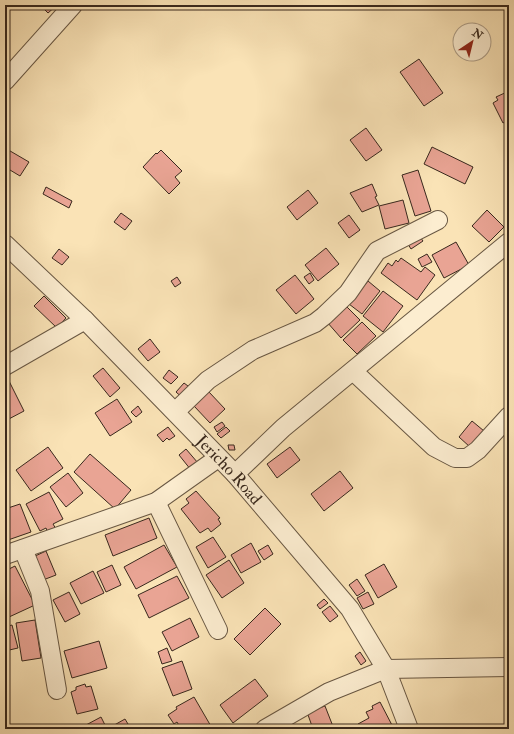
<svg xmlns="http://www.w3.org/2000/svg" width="514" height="734" font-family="'IM FELL Double Pica',serif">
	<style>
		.building { fill: #e9a494; stroke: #38281d }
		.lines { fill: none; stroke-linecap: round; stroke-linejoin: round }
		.minor-casing { stroke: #685743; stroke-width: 20 }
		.minor { stroke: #fcedd0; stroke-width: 18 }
		.labels { text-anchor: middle; stroke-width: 4; stroke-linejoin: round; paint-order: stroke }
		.street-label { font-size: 17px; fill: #38281d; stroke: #fcedd0 }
	</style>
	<rect width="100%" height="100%" fill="#fae3b6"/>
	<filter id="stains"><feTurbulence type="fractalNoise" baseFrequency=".005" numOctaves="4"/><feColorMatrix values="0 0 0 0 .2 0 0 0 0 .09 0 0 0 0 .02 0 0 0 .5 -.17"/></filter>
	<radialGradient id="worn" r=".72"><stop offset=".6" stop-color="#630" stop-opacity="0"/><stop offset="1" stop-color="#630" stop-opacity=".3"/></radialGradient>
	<g class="building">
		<path d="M 40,5 L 57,5 L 48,13 Z"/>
		<path d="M 419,59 L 443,93 L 424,106 L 400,72 Z"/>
		<path d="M 509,91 L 509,120 L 503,123 L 493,103 L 498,100 L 496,97 Z"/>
		<path d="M 366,128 L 382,150 L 366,161 L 350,140 Z"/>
		<path d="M 432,147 L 473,167 L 465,184 L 424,164 Z"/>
		<path d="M 5,148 L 29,162 L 20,176 L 5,167 Z"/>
		<path d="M 161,150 L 182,171 L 175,177 L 180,183 L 169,194 L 143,167 L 156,153 L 157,154 Z"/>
		<path d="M 418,170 L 431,211 L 415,216 L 402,175 Z"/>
		<path d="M 372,184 L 377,196 L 375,197 L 379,205 L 362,212 L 350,193 Z"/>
		<path d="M 46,187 L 72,201 L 69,208 L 43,194 Z"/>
		<path d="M 308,190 L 318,203 L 297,220 L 287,207 Z"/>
		<path d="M 403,200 L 409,223 L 385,229 L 379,206 Z"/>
		<path d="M 487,210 L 504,227 L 489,242 L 472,226 Z"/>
		<path d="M 121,213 L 132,221 L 125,230 L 114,222 Z"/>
		<path d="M 349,215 L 360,230 L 349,238 L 338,223 Z"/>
		<path d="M 417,233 L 423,241 L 411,249 L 406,241 Z"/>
		<path d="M 456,242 L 469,265 L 444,278 L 432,255 Z"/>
		<path d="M 326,248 L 339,264 L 318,281 L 305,265 Z"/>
		<path d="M 59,249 L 69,257 L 62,265 L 52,258 Z"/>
		<path d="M 427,254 L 432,262 L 422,267 L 418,259 Z"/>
		<path d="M 401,258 L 421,272 L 425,267 L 435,275 L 417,300 L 381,273 L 388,263 L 392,266 L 396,260 L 398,262 Z"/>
		<path d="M 310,273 L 314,280 L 309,284 L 304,277 Z"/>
		<path d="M 295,275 L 314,299 L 296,314 L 276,290 Z"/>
		<path d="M 177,277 L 181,283 L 175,287 L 171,281 Z"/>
		<path d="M 368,281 L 380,291 L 362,314 L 349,304 Z"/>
		<path d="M 383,291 L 403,306 L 383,332 L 363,316 Z"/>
		<path d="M 44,296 L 66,318 L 57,328 L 34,306 Z"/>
		<path d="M 345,305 L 360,320 L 341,338 L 327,322 Z"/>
		<path d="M 362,322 L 376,336 L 357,354 L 343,340 Z"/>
		<path d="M 150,339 L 160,352 L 148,361 L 138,349 Z"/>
		<path d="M 103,368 L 120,388 L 110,397 L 93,376 Z"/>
		<path d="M 169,370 L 178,377 L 171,384 L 163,378 Z"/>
		<path d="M 7,377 L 24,411 L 5,421 L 5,378 Z"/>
		<path d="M 184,383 L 192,389 L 184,399 L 176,392 Z"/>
		<path d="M 209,392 L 225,409 L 210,423 L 194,406 Z"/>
		<path d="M 117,399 L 132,422 L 110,436 L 95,413 Z"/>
		<path d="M 138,406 L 142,412 L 136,417 L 131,412 Z"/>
		<path d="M 472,421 L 484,431 L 470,447 L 459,437 Z"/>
		<path d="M 222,422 L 225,426 L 217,432 L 214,427 Z"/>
		<path d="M 168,427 L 175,436 L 169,440 L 167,438 L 163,442 L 157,435 Z"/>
		<path d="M 226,427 L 230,431 L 221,438 L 217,434 Z"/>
		<path d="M 228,445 L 234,445 L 235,450 L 229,450 Z"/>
		<path d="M 48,447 L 63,468 L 31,491 L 16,470 Z"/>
		<path d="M 290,447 L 300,460 L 277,478 L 267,464 Z"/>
		<path d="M 186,449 L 198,463 L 191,470 L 179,455 Z"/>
		<path d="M 90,454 L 131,490 L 115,509 L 74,472 Z"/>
		<path d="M 340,471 L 353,488 L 324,511 L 311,494 Z"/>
		<path d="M 68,473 L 83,493 L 66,507 L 50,487 Z"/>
		<path d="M 196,491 L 220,518 L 218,519 L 221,524 L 211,532 L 208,528 L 200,533 L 181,509 L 189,503 L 186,499 Z"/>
		<path d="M 49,492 L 63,519 L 53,524 L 56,529 L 48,533 L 46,528 L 40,531 L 26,504 Z"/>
		<path d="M 20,504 L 31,532 L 8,540 L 5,531 L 5,509 Z"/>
		<path d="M 149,518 L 157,538 L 113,556 L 105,535 Z"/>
		<path d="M 213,537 L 226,557 L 208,568 L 196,547 Z"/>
		<path d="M 251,543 L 261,562 L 241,573 L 231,555 Z"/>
		<path d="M 164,545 L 177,567 L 136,589 L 124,567 Z"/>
		<path d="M 268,545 L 273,554 L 264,560 L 258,551 Z"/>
		<path d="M 46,551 L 56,575 L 43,580 L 33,557 Z"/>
		<path d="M 229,560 L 244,583 L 222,598 L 206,575 Z"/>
		<path d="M 384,564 L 397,587 L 378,598 L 365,575 Z"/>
		<path d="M 112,565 L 121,585 L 106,592 L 97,572 Z"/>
		<path d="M 15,566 L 35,605 L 9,617 L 5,609 L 5,571 Z"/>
		<path d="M 93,571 L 104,593 L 81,604 L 70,583 Z"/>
		<path d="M 177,576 L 189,598 L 149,618 L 138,595 Z"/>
		<path d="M 357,579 L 365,591 L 357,596 L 349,585 Z"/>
		<path d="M 69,592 L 80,614 L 65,622 L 53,600 Z"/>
		<path d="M 368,592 L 374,604 L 363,609 L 357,598 Z"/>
		<path d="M 324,599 L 328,603 L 320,609 L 317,605 Z"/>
		<path d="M 330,606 L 338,616 L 330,622 L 322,612 Z"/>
		<path d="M 265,608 L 281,624 L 250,655 L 234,639 Z"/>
		<path d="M 190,618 L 199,637 L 172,651 L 162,632 Z"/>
		<path d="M 35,620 L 41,658 L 22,661 L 16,623 Z"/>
		<path d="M 12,625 L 18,648 L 5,651 L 5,627 Z"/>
		<path d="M 99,641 L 107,668 L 72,678 L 64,651 Z"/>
		<path d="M 167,648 L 172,661 L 162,664 L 158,652 Z"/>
		<path d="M 360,652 L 366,661 L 361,665 L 355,656 Z"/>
		<path d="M 182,661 L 192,689 L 173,696 L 162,668 Z"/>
		<path d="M 255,679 L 268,696 L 233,723 L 220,705 Z"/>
		<path d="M 85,684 L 86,687 L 91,686 L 98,709 L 77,714 L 71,692 L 76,690 L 76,687 Z"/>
		<path d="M 194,697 L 212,728 L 211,729 L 181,729 L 177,722 L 174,724 L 168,715 L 177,709 L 176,707 Z"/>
		<path d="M 380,702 L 394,729 L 361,729 L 358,724 L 369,718 L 366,712 L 373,709 L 372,706 Z"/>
		<path d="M 325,706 L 334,729 L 313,729 L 307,712 Z"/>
		<path d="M 101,717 L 107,729 L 88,729 L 86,725 Z"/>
		<path d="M 125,719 L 131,729 L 110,729 L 109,728 Z"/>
	</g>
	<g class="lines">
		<g class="minor-casing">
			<g id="minor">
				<path d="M 5,81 L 73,5"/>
				<path id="s1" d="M 5,244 L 85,320 L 235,474 L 350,609 L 386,669 L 409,729"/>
				<path d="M 5,366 L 85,320"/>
				<path d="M 353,371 L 434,447 L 455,458 L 467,458 L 478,450 L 509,416"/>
				<path d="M 176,411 L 208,380 L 253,350 L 315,323 L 324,316 L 348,293 L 377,251 L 438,220"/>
				<path d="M 235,474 L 283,428 L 509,242"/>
				<path d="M 156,502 L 218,630"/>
				<path d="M 23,549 L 40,591 L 57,690"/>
				<path d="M 5,555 L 156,502 L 218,458"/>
				<path d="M 265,729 L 329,692 L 386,669 L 509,667"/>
			</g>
		</g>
		<use href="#minor" class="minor"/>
	</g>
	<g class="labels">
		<g class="street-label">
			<text dy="6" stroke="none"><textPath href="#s1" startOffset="318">Jericho Road</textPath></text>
		</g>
	</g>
	<rect width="514" height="734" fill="none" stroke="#fae3b6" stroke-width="20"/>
	<rect x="6" y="6" width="502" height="722" fill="none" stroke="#38281d" stroke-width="2"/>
	<rect x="10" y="10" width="494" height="714" fill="none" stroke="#38281d"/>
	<g transform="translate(472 42) rotate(35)"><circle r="19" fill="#fcedd0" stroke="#ae9e88"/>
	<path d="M0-3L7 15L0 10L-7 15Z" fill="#8f2418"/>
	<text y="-6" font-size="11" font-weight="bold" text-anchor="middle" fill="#38281d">N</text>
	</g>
	<rect width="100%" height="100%" filter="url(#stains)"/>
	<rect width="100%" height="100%" fill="url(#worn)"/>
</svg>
